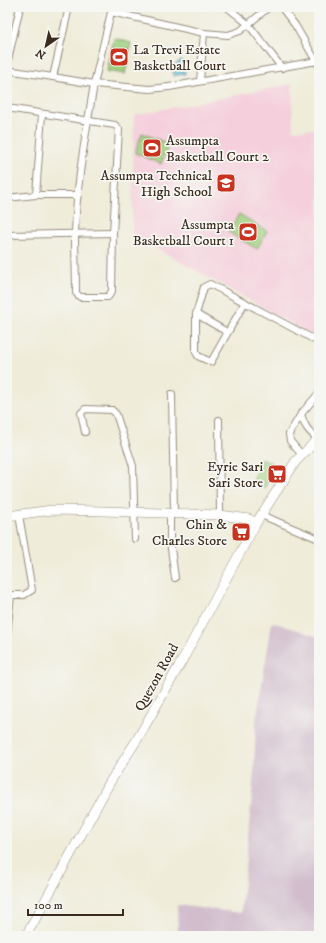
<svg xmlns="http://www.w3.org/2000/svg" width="326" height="943" font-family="'IM FELL DW Pica',serif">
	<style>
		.built { fill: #f5cfdc }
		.industrial { fill: #d1bdcc }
		.green { fill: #a0d281; stroke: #6e7e50 }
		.water { fill: #4eb0cd; stroke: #446d76 }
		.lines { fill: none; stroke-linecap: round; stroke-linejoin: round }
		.street-casing { stroke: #958b7c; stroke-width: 8 }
		.secondary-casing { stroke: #958b7c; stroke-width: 10 }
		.street { stroke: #fff; stroke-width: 6 }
		.secondary { stroke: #fff; stroke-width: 9 }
		.labels { text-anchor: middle; stroke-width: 3.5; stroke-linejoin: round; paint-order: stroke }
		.poi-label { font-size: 14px; fill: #3b2a1e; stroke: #f6f6f2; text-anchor: end }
		.street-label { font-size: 14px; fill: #3b2a1e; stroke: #f6f6f2 }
	</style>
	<rect width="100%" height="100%" fill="#f6f6f2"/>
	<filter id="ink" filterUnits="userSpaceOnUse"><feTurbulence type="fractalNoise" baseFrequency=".025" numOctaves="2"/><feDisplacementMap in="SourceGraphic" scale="8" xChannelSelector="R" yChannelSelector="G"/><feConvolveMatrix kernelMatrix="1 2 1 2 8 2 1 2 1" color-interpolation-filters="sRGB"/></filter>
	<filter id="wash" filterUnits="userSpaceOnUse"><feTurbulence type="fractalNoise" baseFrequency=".012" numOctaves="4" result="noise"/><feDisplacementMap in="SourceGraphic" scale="16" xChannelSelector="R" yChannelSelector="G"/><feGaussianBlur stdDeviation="0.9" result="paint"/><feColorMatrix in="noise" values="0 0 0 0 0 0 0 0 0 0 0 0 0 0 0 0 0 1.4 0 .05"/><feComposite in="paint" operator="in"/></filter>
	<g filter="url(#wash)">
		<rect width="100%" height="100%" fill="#efecd9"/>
		<path class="built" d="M 292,84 L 293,130 L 319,129 L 319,339 L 132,235 L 134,115 Z"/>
		<path class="industrial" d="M 272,622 L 319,637 L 319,936 L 178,936 L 177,905 L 241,913 L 254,772 L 256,721 Z"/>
		<g class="green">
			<path d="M 114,38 L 131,43 L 125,74 L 107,71 Z"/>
			<path d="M 142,133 L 169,144 L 161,164 L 135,153 Z"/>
			<path d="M 239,214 L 267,231 L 257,249 L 228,232 Z"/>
			<path d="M 261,459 L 274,464 L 265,488 L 252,483 Z"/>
		</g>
		<path class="water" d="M 181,60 L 184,62 L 185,74 L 174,76 L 172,67 Z"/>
	</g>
	<g filter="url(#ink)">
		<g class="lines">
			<g class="street-casing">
				<g id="street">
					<path d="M 69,7 L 53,77 L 94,84 L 111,12 L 204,33 L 228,35 L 240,31 L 269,7"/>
					<path d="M 227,7 L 248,24 L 282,68"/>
					<path d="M 281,7 L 295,25 L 319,66"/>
					<path d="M 7,64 L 20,7"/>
					<path d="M 7,70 L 53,77"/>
					<path d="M 200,81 L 204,33"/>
					<path d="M 7,108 L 115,125 L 119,129 L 113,233 L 112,291 L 108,297 L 80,297 L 76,293 C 76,274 75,254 75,235 C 76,185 86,133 94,84 L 149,89 L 169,87 L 317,61"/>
					<path d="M 36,195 L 42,114"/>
					<path d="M 7,198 L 36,195 L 78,195"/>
					<path d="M 7,235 L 113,233"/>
					<path d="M 245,302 L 211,362 L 198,356 L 196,352 L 196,314 L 204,287 L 210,284 L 319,342"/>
					<path d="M 196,314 L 227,332"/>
					<path d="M 172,394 L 174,514"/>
					<path d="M 301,414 C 304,426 309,432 318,439"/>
					<path d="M 219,420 L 220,515"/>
					<path d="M 85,432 L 81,413 L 85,409 L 112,410 L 116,414 L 133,466 L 135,539"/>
					<path d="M 302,455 L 290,441 L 289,434 L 301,414 L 319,393"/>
					<path d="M 170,514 L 170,541 L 175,578"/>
					<path d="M 261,515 L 319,539"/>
					<path d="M 7,595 L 24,595 L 32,590 L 19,515"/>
					<path d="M 7,635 L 11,595"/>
				</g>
			</g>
			<g class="secondary-casing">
				<g id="secondary">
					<path d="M 7,516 L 52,510 L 103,511 L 220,515 L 249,519 L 256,523"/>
					<path d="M 26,936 L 110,782 L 138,738 L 183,659 L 256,523 L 296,461 L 319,438"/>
				</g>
			</g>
			<use href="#street" class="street"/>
			<use href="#secondary" class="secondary"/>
		</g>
	</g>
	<defs>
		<g id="stadium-square" transform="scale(1)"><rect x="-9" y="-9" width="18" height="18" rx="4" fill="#c8321e" stroke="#f6f6f2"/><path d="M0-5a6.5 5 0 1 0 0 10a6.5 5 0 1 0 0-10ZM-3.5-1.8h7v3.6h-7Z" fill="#fff"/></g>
		<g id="school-square" transform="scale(1)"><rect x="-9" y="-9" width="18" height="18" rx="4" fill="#c8321e" stroke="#f6f6f2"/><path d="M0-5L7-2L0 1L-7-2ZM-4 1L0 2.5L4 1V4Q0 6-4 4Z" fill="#fff"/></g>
		<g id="supermarket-square" transform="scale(1)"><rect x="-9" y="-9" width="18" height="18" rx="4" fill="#c8321e" stroke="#f6f6f2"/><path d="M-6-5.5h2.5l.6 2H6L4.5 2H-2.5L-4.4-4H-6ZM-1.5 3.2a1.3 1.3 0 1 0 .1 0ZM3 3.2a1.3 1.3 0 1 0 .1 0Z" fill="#fff"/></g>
	</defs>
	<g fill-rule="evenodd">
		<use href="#stadium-square" x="119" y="57"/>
		<use href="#stadium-square" x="152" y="148"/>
		<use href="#school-square" x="226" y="183"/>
		<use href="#stadium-square" x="248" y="232"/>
		<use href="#supermarket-square" x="277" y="474"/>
		<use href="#supermarket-square" x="241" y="532"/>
	</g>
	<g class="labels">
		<g class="poi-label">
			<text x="133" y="54" text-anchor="start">La Trevi Estate<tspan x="133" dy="16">Basketball Court</tspan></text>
			<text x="166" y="145" text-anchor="start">Assumpta<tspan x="166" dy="16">Basketball Court 2</tspan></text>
			<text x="212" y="180">Assumpta Technical<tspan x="212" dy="16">High School</tspan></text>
			<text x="234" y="229">Assumpta<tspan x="234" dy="16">Basketball Court 1</tspan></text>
			<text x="263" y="471">Eyrie Sari<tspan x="263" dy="16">Sari Store</tspan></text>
			<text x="227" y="529">Chin &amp;<tspan x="227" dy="16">Charles Store</tspan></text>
		</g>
		<g class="street-label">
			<text transform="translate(156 677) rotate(-61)" y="5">Quezon Road</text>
		</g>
	</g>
	<rect width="326" height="943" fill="none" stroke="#f6f6f2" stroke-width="24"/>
	<g transform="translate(46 46) rotate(214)" stroke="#f6f6f2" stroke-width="3" paint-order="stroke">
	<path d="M0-3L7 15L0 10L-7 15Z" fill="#3b2a1e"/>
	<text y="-6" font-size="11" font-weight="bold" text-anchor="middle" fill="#3b2a1e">N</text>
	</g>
	<path d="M28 909v6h95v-6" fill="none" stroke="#3b2a1e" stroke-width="2"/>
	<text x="34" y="909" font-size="12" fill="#3b2a1e" stroke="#f6f6f2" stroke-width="3" paint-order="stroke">100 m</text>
</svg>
